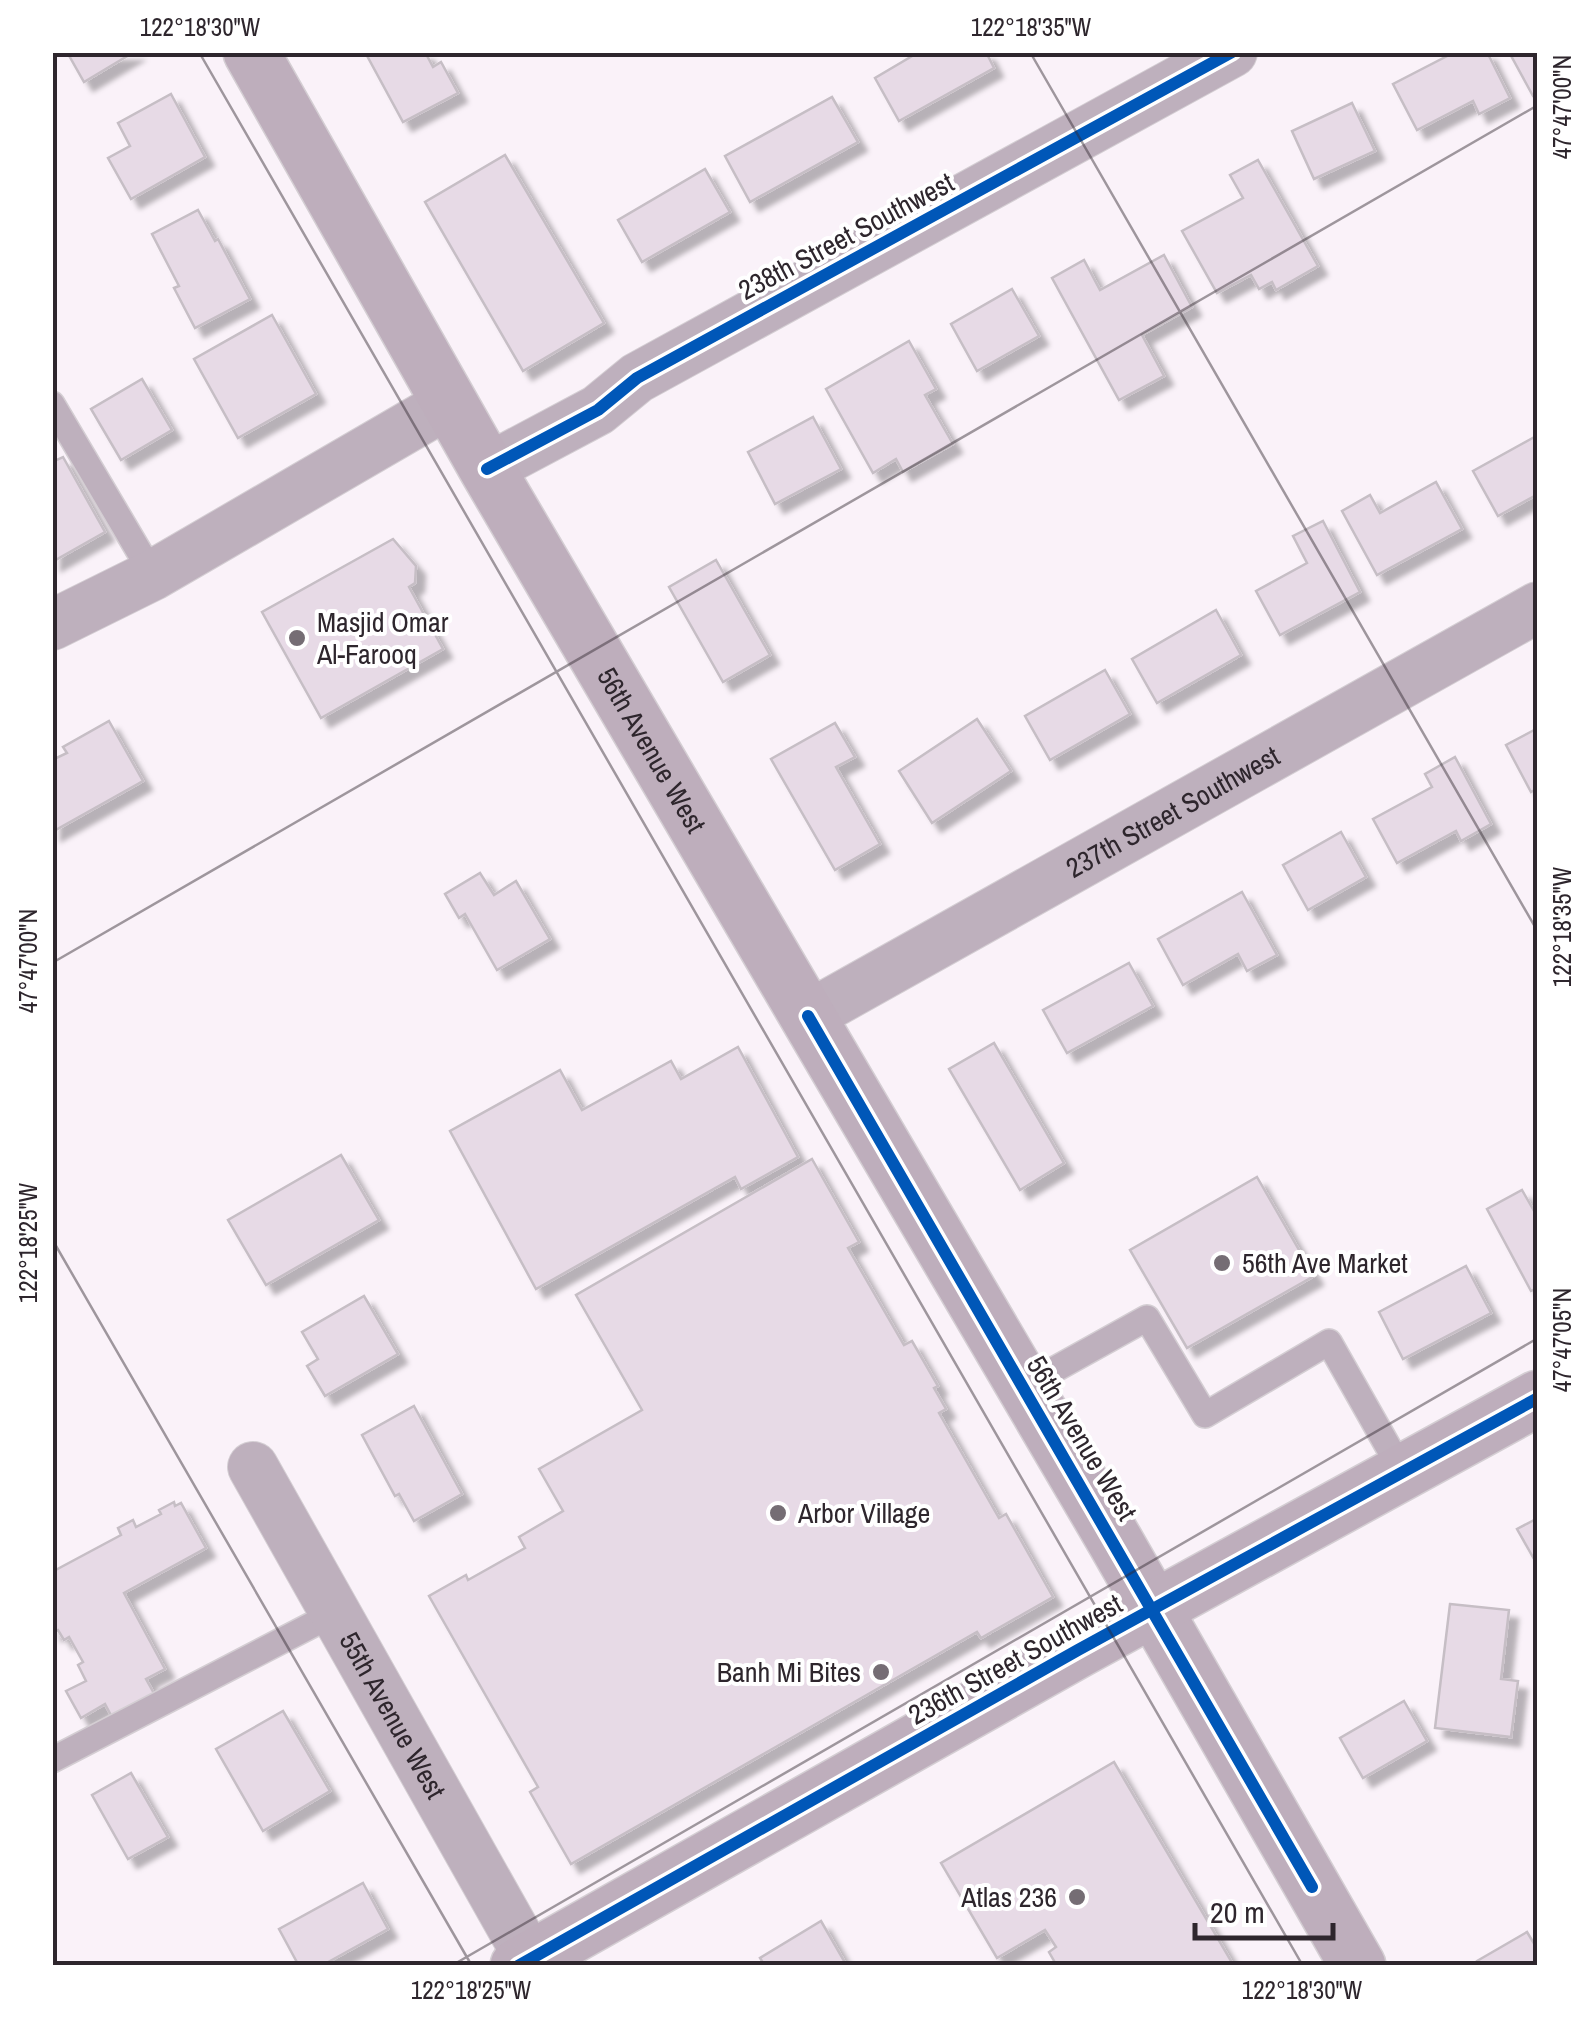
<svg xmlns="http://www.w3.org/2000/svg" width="1590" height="2018" font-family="'Archivo Narrow',sans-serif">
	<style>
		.building { fill: #e7dae6; stroke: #c6bec5; stroke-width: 2.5; filter: url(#shadow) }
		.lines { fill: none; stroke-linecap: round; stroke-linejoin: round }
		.lane-casing { stroke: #d4ced3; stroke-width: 28 }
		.street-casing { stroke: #d4ced3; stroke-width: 52 }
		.secondary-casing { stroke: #d4ced3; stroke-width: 58 }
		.lane { stroke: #beb0bd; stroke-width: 25 }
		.street { stroke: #beb0bd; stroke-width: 50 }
		.secondary { stroke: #beaebc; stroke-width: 55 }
		.cycleway-casing { stroke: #fff; stroke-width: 19 }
		.cycleway { stroke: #0057b8; stroke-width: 12 }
		.ticks { fill: none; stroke: #2e262d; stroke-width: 2.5; stroke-opacity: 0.45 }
		.poi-dot { fill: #756d74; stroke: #fff; stroke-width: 4 }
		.labels { text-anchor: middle; stroke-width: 8; stroke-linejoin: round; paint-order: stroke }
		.street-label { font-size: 28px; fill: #2e262d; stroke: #fff }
		.poi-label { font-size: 28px; fill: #2e262d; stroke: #fff; text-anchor: start }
		.neatline { fill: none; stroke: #2e262d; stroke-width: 4 }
		.ticks-label { font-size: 25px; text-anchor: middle; fill: #2e262d }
	</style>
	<defs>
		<filter id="shadow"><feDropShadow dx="9" dy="9" stdDeviation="2.5" flood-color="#0004"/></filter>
	</defs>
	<rect width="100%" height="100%" fill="#faf2f9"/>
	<g class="building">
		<path d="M 67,52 L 134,52 L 84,82 Z"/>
		<path d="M 365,52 L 425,52 L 433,67 L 441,62 L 458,93 L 403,122 Z"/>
		<path d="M 919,52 L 986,52 L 994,68 L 899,121 L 875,78 Z"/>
		<path d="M 1455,52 L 1487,52 L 1510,98 L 1479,114 L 1473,101 L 1417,130 L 1393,84 Z"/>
		<path d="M 1509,52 L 1538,52 L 1538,94 L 1533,96 Z"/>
		<path d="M 171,94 L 205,157 L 131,199 L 108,158 L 130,146 L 118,123 Z"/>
		<path d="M 832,97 L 858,142 L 750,202 L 725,156 Z"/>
		<path d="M 1352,103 L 1375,151 L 1314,179 L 1292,131 Z"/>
		<path d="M 505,155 L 604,323 L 523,371 L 425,202 Z"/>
		<path d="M 1258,160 L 1318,266 L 1276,290 L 1272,282 L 1259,289 L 1251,275 L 1217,293 L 1182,231 L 1243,198 L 1230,175 Z"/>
		<path d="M 705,169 L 730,212 L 642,262 L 618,220 Z"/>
		<path d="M 198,210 L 215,241 L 218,239 L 250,299 L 195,328 L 174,288 L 179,286 L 152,234 Z"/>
		<path d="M 1164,255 L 1192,307 L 1142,335 L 1164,376 L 1119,400 L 1052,278 L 1084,260 L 1100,290 Z"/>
		<path d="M 1012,289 L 1039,336 L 977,371 L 951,324 Z"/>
		<path d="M 272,315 L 316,394 L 238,438 L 194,359 Z"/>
		<path d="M 909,341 L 936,389 L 925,395 L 953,444 L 903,472 L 896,459 L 873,473 L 826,389 Z"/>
		<path d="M 142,379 L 172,430 L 121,460 L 91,409 Z"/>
		<path d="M 813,417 L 841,469 L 775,504 L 748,452 Z"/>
		<path d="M 1538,435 L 1538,494 L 1498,516 L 1473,471 Z"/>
		<path d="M 63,457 L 105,532 L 52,562 L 52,462 Z"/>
		<path d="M 1436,482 L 1462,529 L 1377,575 L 1342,511 L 1370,495 L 1380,513 Z"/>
		<path d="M 1323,521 L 1360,592 L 1280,635 L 1256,591 L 1307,563 L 1293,536 Z"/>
		<path d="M 393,539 L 416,566 L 415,583 L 409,587 L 443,649 L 321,718 L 262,612 Z"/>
		<path d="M 716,560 L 770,655 L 723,682 L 669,587 Z"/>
		<path d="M 1216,610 L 1241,655 L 1157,703 L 1132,659 Z"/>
		<path d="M 1105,670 L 1130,714 L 1050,760 L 1025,716 Z"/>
		<path d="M 977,719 L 1011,771 L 932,823 L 899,771 Z"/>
		<path d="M 109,721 L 143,781 L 52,832 L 52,760 L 67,753 L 63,747 Z"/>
		<path d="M 835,723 L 855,757 L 836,767 L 880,844 L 835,870 L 771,759 Z"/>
		<path d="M 1538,728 L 1538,788 L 1531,792 L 1506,745 Z"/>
		<path d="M 1455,757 L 1491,824 L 1461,841 L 1456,831 L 1397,863 L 1373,819 L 1432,787 L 1425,774 Z"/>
		<path d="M 1341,832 L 1366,877 L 1308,910 L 1283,865 Z"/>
		<path d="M 480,873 L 494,895 L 516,881 L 550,939 L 497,970 L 465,914 L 459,918 L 445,894 Z"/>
		<path d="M 1242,892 L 1277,955 L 1247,971 L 1238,954 L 1183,985 L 1158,939 Z"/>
		<path d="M 1129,963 L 1153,1006 L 1067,1053 L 1043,1010 Z"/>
		<path d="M 994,1043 L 1064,1163 L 1020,1190 L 949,1069 Z"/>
		<path d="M 738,1047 L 798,1157 L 741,1189 L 735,1177 L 536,1289 L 450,1131 L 560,1070 L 582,1110 L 671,1061 L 681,1079 Z"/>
		<path d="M 341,1155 L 379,1220 L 266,1285 L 228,1220 Z"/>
		<path d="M 812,1159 L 859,1242 L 848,1248 L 904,1345 L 912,1341 L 938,1386 L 934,1388 L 946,1409 L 939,1413 L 999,1518 L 1006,1514 L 1053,1597 L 981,1638 L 977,1632 L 571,1864 L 530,1792 L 538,1787 L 429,1596 L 466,1575 L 468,1580 L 525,1548 L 519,1537 L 563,1511 L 539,1469 L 642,1410 L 576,1295 Z"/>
		<path d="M 1257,1177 L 1314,1276 L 1187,1348 L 1130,1250 Z"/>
		<path d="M 1522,1190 L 1538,1218 L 1538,1288 L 1531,1291 L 1487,1209 Z"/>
		<path d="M 1466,1266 L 1491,1313 L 1403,1359 L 1379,1312 Z"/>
		<path d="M 364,1296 L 398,1354 L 325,1396 L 307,1366 L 318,1359 L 302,1332 Z"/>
		<path d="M 414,1406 L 462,1494 L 414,1521 L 399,1494 L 395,1496 L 362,1435 Z"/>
		<path d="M 174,1502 L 175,1506 L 181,1503 L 206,1548 L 124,1593 L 165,1669 L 146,1679 L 156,1697 L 114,1721 L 105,1704 L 81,1718 L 66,1691 L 86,1681 L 78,1665 L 83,1662 L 69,1637 L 64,1640 L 58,1630 L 52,1632 L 52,1572 L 121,1535 L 118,1528 L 133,1520 L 136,1527 L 161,1514 L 159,1510 Z"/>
		<path d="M 1538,1518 L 1538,1566 L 1517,1529 Z"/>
		<path d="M 1450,1604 L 1509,1610 L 1501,1679 L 1518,1681 L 1511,1737 L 1435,1728 Z"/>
		<path d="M 1404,1701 L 1427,1741 L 1363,1778 L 1340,1738 Z"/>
		<path d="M 283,1711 L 330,1791 L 263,1831 L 216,1749 Z"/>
		<path d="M 1114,1762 L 1234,1966 L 1057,1966 L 1049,1952 L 1056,1947 L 1045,1930 L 997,1958 L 941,1863 Z"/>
		<path d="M 131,1773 L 168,1837 L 128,1859 L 92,1795 Z"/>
		<path d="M 363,1883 L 388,1929 L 321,1966 L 299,1966 L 279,1929 Z"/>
		<path d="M 821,1921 L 847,1966 L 765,1966 L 760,1958 Z"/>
		<path d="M 1527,1932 L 1538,1950 L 1538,1966 L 1479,1966 L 1477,1961 Z"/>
	</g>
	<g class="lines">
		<g class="lane-casing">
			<g id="lane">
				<path d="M 52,404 L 153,575"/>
				<path d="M 1023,1387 L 1147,1318 L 1205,1415 L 1329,1342 L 1403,1473"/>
				<path d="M 52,1760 L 335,1613"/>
			</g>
		</g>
		<g class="street-casing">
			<g id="street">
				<path d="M 487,469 L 598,410 L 637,378 L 1232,52"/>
				<path d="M 52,625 L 153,575 L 449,403"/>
				<path id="s1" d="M 808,1016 L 1538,607"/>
				<path id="s2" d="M 253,1467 L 534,1966"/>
			</g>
		</g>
		<g class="secondary-casing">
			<g id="secondary">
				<path id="s3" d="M 251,52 L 487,469 L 1115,1541 L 1358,1966"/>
				<path d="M 518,1966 L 1078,1650 L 1538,1398"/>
			</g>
		</g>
		<use href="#lane" class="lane"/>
		<use href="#street" class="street"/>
		<use href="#secondary" class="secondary"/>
		<g class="cycleway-casing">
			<g id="cycleway">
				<path d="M 487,469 L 598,410 L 637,378 L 1232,52"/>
				<path d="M 808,1016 L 1312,1887"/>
				<path d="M 518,1966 L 1078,1650 L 1538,1398"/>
			</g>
		</g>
		<use href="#cycleway" class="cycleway"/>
	</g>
	<path class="ticks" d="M 199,52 L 1303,1966M 1030,52 L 1538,932M 52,963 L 1538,105M 52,1239 L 472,1966M 451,1966 L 1538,1338"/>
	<g class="poi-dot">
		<circle cx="297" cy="638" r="10"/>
		<circle cx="1222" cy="1263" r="10"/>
		<circle cx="778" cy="1513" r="10"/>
		<circle cx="881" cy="1672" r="10"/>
		<circle cx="1077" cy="1897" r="10"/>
	</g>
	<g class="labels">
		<g class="street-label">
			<text transform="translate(846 236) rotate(-28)" y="10">238th Street Southwest</text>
			<text dy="10" stroke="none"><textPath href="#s3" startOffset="805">56th Avenue West</textPath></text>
			<text dy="10" stroke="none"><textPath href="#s1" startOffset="418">237th Street Southwest</textPath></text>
			<text transform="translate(1082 1438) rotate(59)" y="10">56th Avenue West</text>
			<text transform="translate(1015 1659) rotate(-29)" y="10">236th Street Southwest</text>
			<text dy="10" stroke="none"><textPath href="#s2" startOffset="285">55th Avenue West</textPath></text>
		</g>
		<g class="poi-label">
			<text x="317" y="632">Masjid Omar<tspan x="317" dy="32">Al-Farooq</tspan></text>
			<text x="1242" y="1273">56th Ave Market</text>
			<text x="798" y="1523">Arbor Village</text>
			<text x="861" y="1682" text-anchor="end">Banh Mi Bites</text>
			<text x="1057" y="1907" text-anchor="end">Atlas 236</text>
		</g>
	</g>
	<rect width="1590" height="2018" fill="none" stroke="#ffffff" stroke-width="110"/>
	<path d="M1195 1923v15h138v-15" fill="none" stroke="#2e262d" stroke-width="5"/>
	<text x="1210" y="1923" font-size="30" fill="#2e262d" stroke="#ffffff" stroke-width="8" paint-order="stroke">20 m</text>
	<rect x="55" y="55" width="1480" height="1908" class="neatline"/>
	<g class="ticks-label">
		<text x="200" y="36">122°18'30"W</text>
		<text x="1031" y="36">122°18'35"W</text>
		<text transform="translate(1562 107) rotate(-90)" y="9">47°47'00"N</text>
		<text transform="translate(1562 927) rotate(-90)" y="9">122°18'35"W</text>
		<text transform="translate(28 961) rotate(-90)" y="9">47°47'00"N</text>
		<text transform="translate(28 1243) rotate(-90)" y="9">122°18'25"W</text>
		<text transform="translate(1562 1340) rotate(-90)" y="9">47°47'05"N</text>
		<text x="471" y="1999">122°18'25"W</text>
		<text x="1302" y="1999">122°18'30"W</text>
	</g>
</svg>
